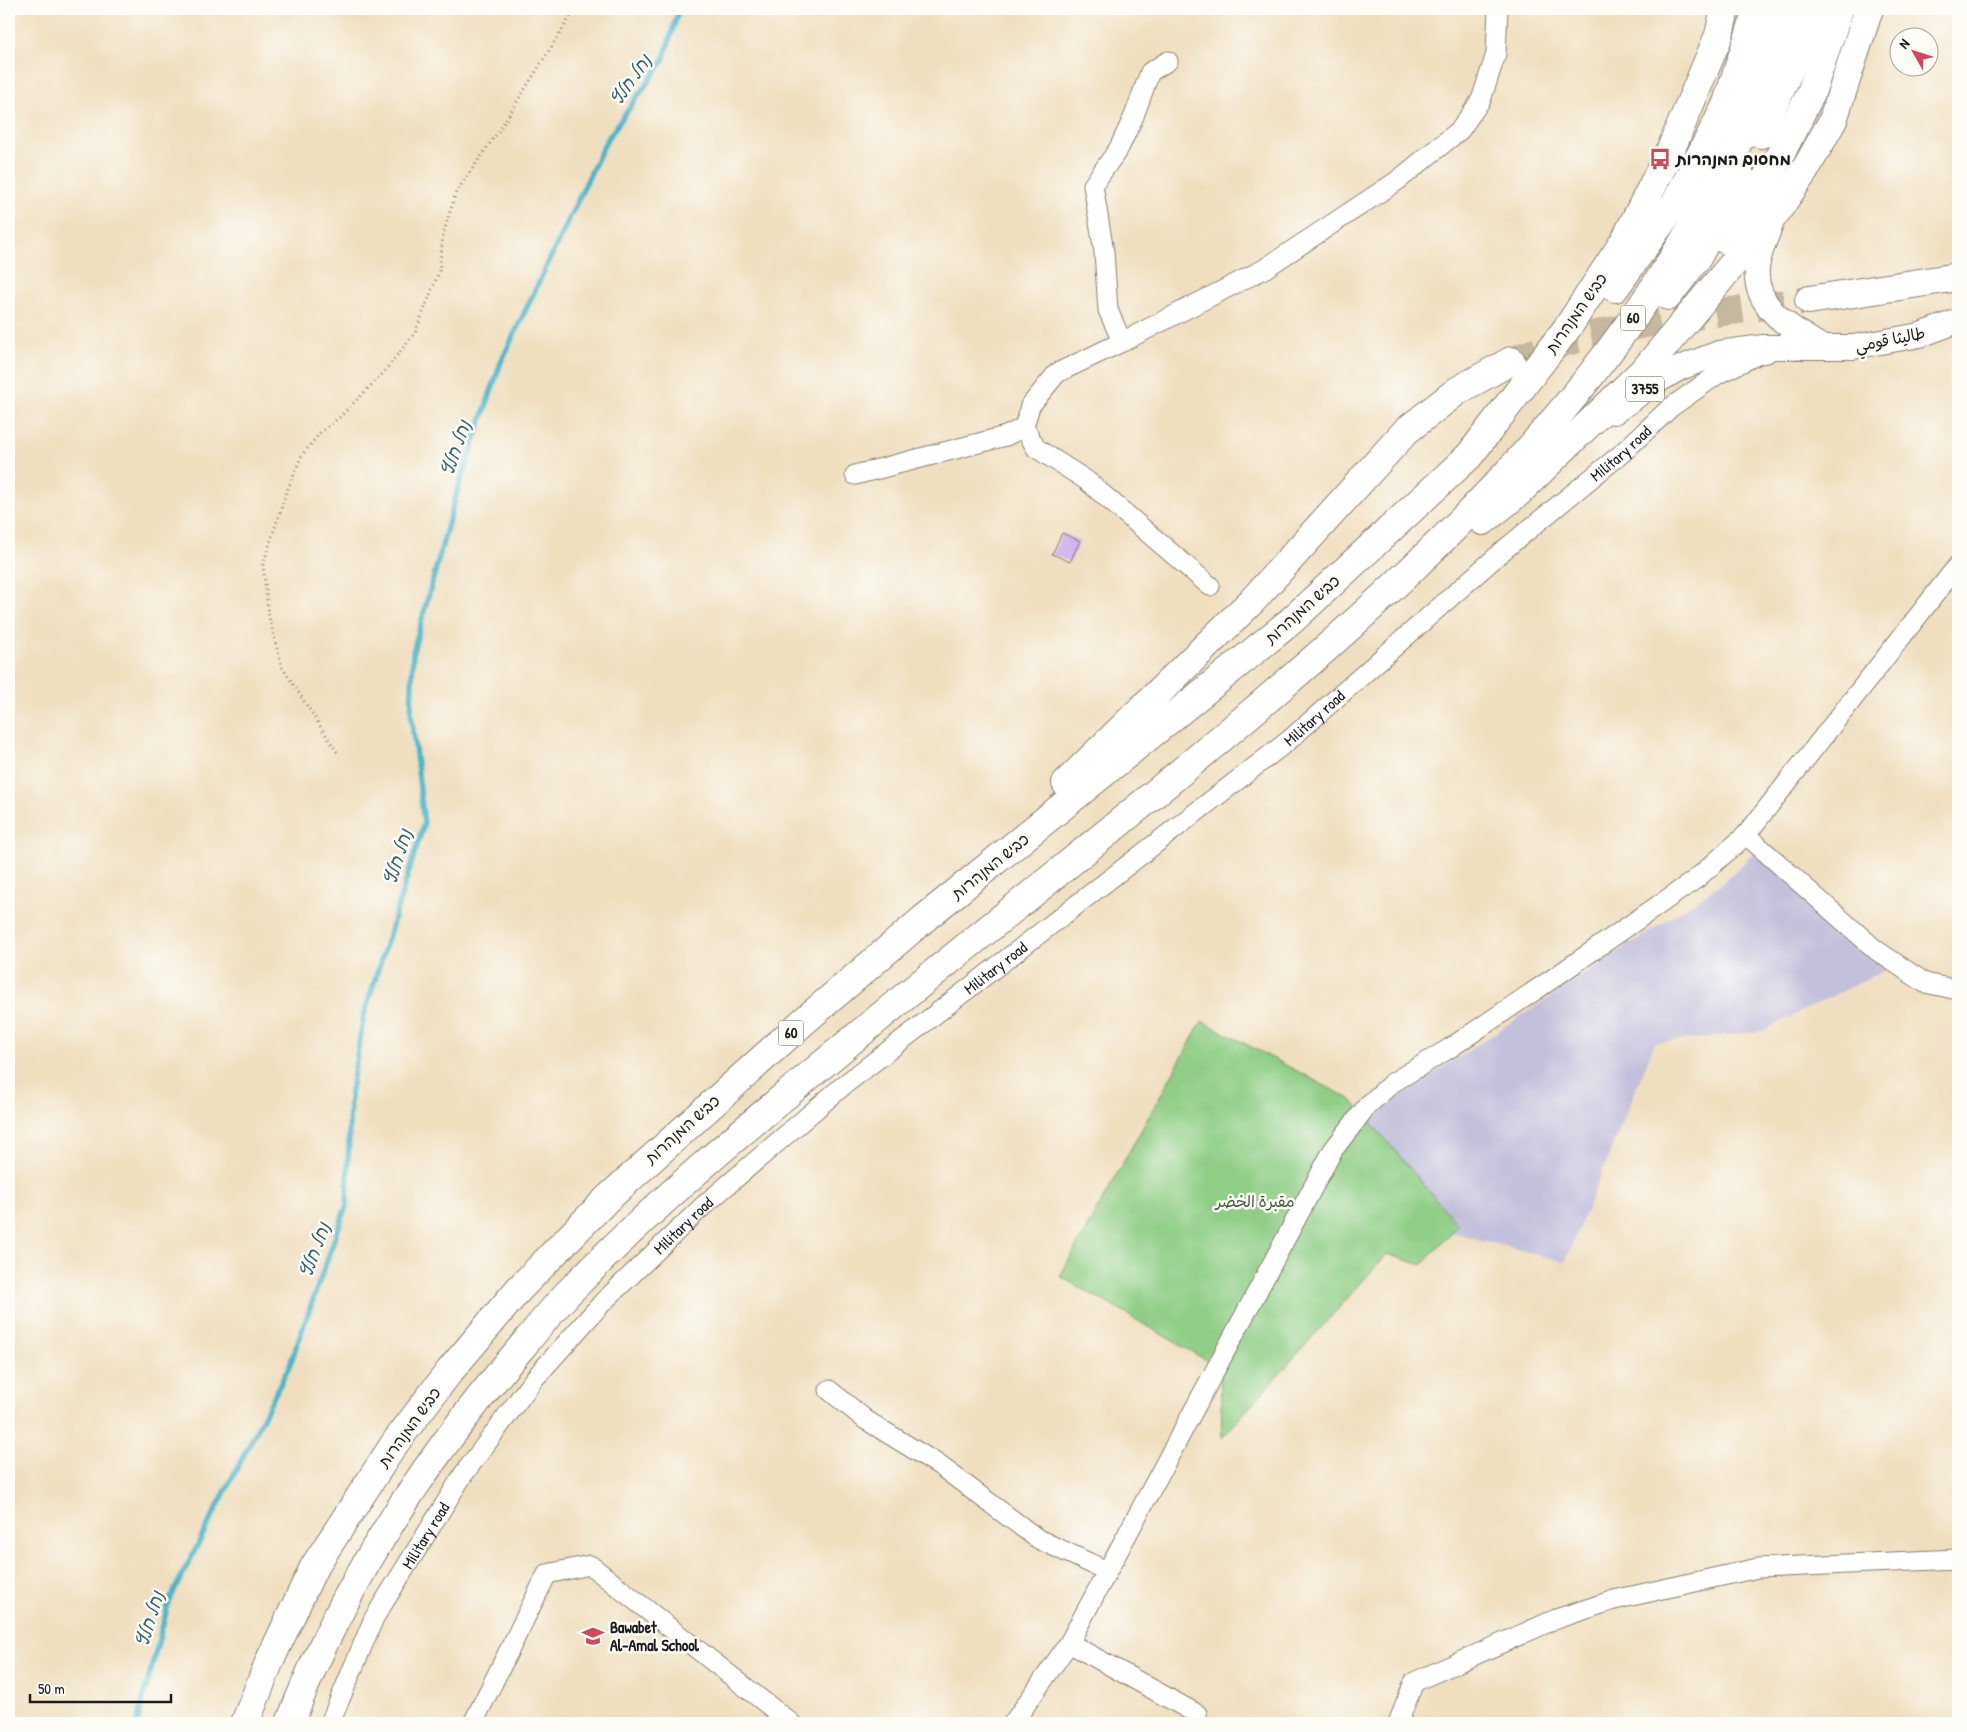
<svg xmlns="http://www.w3.org/2000/svg" width="1967" height="1732" font-family="'Patrick Hand','Playpen Sans Arabic','Playpen Sans Hebrew',sans-serif">
	<style>
		.industrial { fill: #c3c0db }
		.green { fill: #8ece85; stroke: #557550 }
		.lines { fill: none; stroke-linecap: round; stroke-linejoin: round }
		.stream { stroke: #4cb6ca; stroke-width: 5.5 }
		.building { fill: #ccb0ec }
		.highway-tunnel { stroke: #c6b89e; stroke-width: 28; stroke-dasharray: 28 14; stroke-linecap: butt }
		.minor-casing { stroke: #867e6e; stroke-width: 21 }
		.major-casing { stroke: #867e6e; stroke-width: 26 }
		.highway-casing { stroke: #867e6e; stroke-width: 30 }
		.path { stroke: #867e6e; stroke-width: 3; stroke-dasharray: 1 4; stroke-linecap: butt }
		.minor { stroke: #fff; stroke-width: 19 }
		.major { stroke: #fff; stroke-width: 24 }
		.highway { stroke: #fff; stroke-width: 28 }
		.labels { text-anchor: middle; stroke-width: 5; stroke-linejoin: round; paint-order: stroke }
		.shield { fill: #fdfcf7; stroke: #605f5e; stroke-width: 1 }
		.shield-label { font-size: 15px; font-weight: bold; fill: #1c1c1c }
		.poi-label { font-size: 16px; font-weight: bold; fill: #1c1c1c; stroke: #fdfcf7; text-anchor: start }
		.street-label { font-size: 16px; fill: #1c1c1c; stroke: #fdfcf7 }
		.park-label { font-size: 16px; fill: #445a41; stroke: #fdfcf7 }
		.water-label { font-size: 18px; font-style: italic; fill: #32616a; stroke: #fdfcf7 }
	</style>
	<rect width="100%" height="100%" fill="#fdfcf7"/>
	<filter id="ink" filterUnits="userSpaceOnUse"><feTurbulence type="fractalNoise" baseFrequency=".02" numOctaves="2"/><feDisplacementMap in="SourceGraphic" scale="10" xChannelSelector="R" yChannelSelector="G"/><feConvolveMatrix kernelMatrix="1 2 1 2 8 2 1 2 1" color-interpolation-filters="sRGB"/></filter>
	<filter id="wash" filterUnits="userSpaceOnUse"><feTurbulence type="fractalNoise" baseFrequency=".0096" numOctaves="4" result="noise"/><feDisplacementMap in="SourceGraphic" scale="20" xChannelSelector="R" yChannelSelector="G"/><feGaussianBlur stdDeviation="1.12" result="paint"/><feColorMatrix in="noise" values="0 0 0 0 0 0 0 0 0 0 0 0 0 0 0 0 0 1.4 0 .05"/><feComposite in="paint" operator="in"/></filter>
	<g filter="url(#wash)">
		<rect width="100%" height="100%" fill="#f0dfbf"/>
		<path class="industrial" d="M 1756,851 L 1889,968 L 1762,1031 L 1655,1043 L 1565,1262 L 1451,1232 L 1458,1224 L 1370,1121 L 1404,1093 L 1723,883 Z"/>
		<path class="green" d="M 1202,1021 L 1352,1100 L 1458,1225 L 1422,1265 L 1387,1254 L 1222,1438 L 1220,1368 L 1060,1276 Z"/>
		<g class="lines">
			<path class="stream" d="M 137,1723 L 169,1601 L 289,1367 L 347,1204 L 350,1096 L 364,1015 L 424,823 L 411,713 L 413,652 L 456,495 L 501,362 L 606,141 L 663,61 L 679,9"/>
		</g>
		<g id="blocks">
			<path class="building" d="M 1062,533 L 1080,541 L 1070,562 L 1052,554 Z"/>
		</g>
	</g>
	<g filter="url(#ink)">
		<use href="#blocks" fill-opacity="0" stroke="#867e6e" stroke-width="1"/>
		<g class="lines">
			<path class="highway-tunnel" d="M 1511,361 C 1604,323 1710,315 1809,300"/>
			<g class="minor-casing">
				<g id="minor">
					<path d="M 1122,342 L 1108,310 L 1104,252 L 1093,185 L 1119,148 L 1134,116 L 1150,72 L 1168,61"/>
					<path d="M 855,475 L 1006,436 L 1024,427"/>
					<path d="M 1210,586 L 1086,480 L 1036,448 L 1024,427 L 1030,406 L 1057,373 L 1122,342 L 1264,269 L 1397,181 L 1460,130 L 1481,100 L 1496,54 L 1498,9"/>
					<path d="M 1746,835 L 1876,950 L 1925,983 L 1958,990"/>
					<path d="M 829,1390 L 866,1420 L 939,1465 L 1038,1539 L 1107,1571"/>
					<path d="M 1069,1643 L 1197,1714 L 1197,1723"/>
					<path id="s1" d="M 330,1723 L 374,1618 L 463,1475 L 534,1379 L 603,1302 L 702,1207 L 844,1085 L 1288,741 L 1505,549 L 1621,454 L 1670,408 L 1718,374 L 1759,354 L 1767,353"/>
					<path d="M 473,1723 L 547,1574 L 590,1565 L 791,1723"/>
					<path d="M 1013,1723 L 1069,1643 L 1333,1150 L 1367,1106 L 1392,1083 L 1450,1048 L 1555,977 L 1696,879 L 1746,835 L 1958,565"/>
					<path d="M 1398,1723 L 1414,1682 L 1556,1619 L 1614,1600 L 1758,1568 L 1958,1559"/>
				</g>
			</g>
			<g class="major-casing">
				<g id="major">
					<path d="M 1772,222 C 1767,235 1761,248 1758,262 C 1749,305 1790,328 1820,346"/>
					<path d="M 1614,412 L 1656,382 L 1680,368 L 1719,353 L 1763,347 L 1853,347 L 1920,335 L 1958,321"/>
				</g>
			</g>
			<g class="highway-casing">
				<g id="highway">
					<path d="M 1761,134 L 1794,59 L 1812,9"/>
					<path d="M 1726,240 L 1776,163 L 1811,93 L 1839,9"/>
					<path d="M 1615,288 L 1676,202 L 1726,106 L 1758,9"/>
					<path d="M 1668,296 L 1697,258 L 1741,177"/>
					<path d="M 1809,300 L 1958,277"/>
					<path d="M 1483,521 L 1519,492 L 1648,366 L 1777,211 L 1805,170 L 1833,120 L 1869,9"/>
					<path d="M 1066,783 L 1252,601 L 1406,431 L 1457,391 L 1511,361"/>
					<path d="M 245,1723 L 270,1660 L 314,1567 L 395,1443 L 449,1372 L 519,1289 L 607,1199 L 803,1022 L 926,917 L 1291,621 L 1469,456 L 1568,327 L 1625,240 L 1671,149 L 1719,35 L 1725,9"/>
					<path d="M 290,1723 C 341,1587 425,1460 520,1349 C 537,1329 554,1307 573,1288 C 670,1188 779,1101 886,1012 C 1033,892 1182,775 1324,650 C 1470,520 1596,392 1695,222 C 1718,183 1741,141 1757,98 C 1767,69 1775,38 1784,9"/>
				</g>
			</g>
			<path class="path" d="M 337,752 L 282,667 L 269,617 L 263,565 L 286,493 L 302,455 L 320,433 L 340,417 L 383,373 L 415,333 L 439,272 L 443,235 L 456,192 L 500,129 L 575,9"/>
			<use href="#minor" class="minor"/>
			<use href="#major" class="major"/>
			<use href="#highway" class="highway"/>
		</g>
	</g>
	<defs>
		<g id="bus-bare" transform="scale(1.725)"><path d="M-5-6H5V4H4V6H2V4H-2V6H-4V4H-5ZM-3.5-4V0h7V-4ZM-3.5 1.2v1.5H-2V1.2ZM2 1.2v1.5H3.5V1.2Z" fill="#d1495b" stroke="#fdfcf7" stroke-width="2.5" paint-order="stroke"/></g>
		<g id="school-bare" transform="scale(1.725)"><path d="M0-5L7-2L0 1L-7-2ZM-4 1L0 2.5L4 1V4Q0 6-4 4Z" fill="#d1495b" stroke="#fdfcf7" stroke-width="2.5" paint-order="stroke"/></g>
	</defs>
	<g fill-rule="evenodd">
		<use href="#bus-bare" x="1660" y="159"/>
		<use href="#school-bare" x="593" y="1636"/>
	</g>
	<g class="labels">
		<g class="shield">
			<rect x="1620.5" y="305.5" width="25" height="25" rx="4"/>
			<rect x="1626" y="376.5" width="38" height="25" rx="4"/>
			<rect x="778.5" y="1020.5" width="25" height="25" rx="4"/>
		</g>
		<g class="shield-label">
			<text x="1633" y="323">60</text>
			<text x="1645" y="394">3755</text>
			<text x="791" y="1038">60</text>
		</g>
		<g class="poi-label">
			<text x="1676" y="165">מחסום המנהרות</text>
			<text x="610" y="1633">Bawabet<tspan x="610" dy="18">Al-Amal School</tspan></text>
		</g>
		<g class="street-label">
			<text transform="translate(1576 313) rotate(-55)" y="6">כביש המנהרות</text>
			<text transform="translate(1890 339) rotate(-11)" y="6">طاليثا قومي</text>
			<text dy="6" stroke="none"><textPath href="#s1" startOffset="1831">Military road</textPath></text>
			<text transform="translate(1302 609) rotate(-42)" y="6">כביש המנהרות</text>
			<text dy="6" stroke="none"><textPath href="#s1" startOffset="1426">Military road</textPath></text>
			<text transform="translate(990 866) rotate(-39)" y="6">כביש המנהרות</text>
			<text dy="6" stroke="none"><textPath href="#s1" startOffset="1021">Military road</textPath></text>
			<text transform="translate(682 1129) rotate(-42)" y="6">כביש המנהרות</text>
			<text dy="6" stroke="none"><textPath href="#s1" startOffset="616">Military road</textPath></text>
			<text transform="translate(409 1427) rotate(-54)" y="6">כביש המנהרות</text>
			<text dy="6" stroke="none"><textPath href="#s1" startOffset="211">Military road</textPath></text>
		</g>
		<g class="park-label">
			<text x="1255" y="1207">مقبرة الخضر</text>
		</g>
		<g class="water-label">
			<text transform="translate(631 80) rotate(-55)" y="6">נחל חלץ</text>
			<text transform="translate(456 448) rotate(-71)" y="6">נחל חלץ</text>
			<text transform="translate(398 857) rotate(-73)" y="6">נחל חלץ</text>
			<text transform="translate(315 1250) rotate(-70)" y="6">נחל חלץ</text>
			<text transform="translate(150 1619) rotate(-73)" y="6">נחל חלץ</text>
		</g>
	</g>
	<rect width="1967" height="1732" fill="none" stroke="#fdfcf7" stroke-width="30"/>
	<g transform="translate(1914 52) rotate(309)"><circle r="24" fill="#fdfcf7" stroke="#a3a29f"/>
	<path d="M0-4L9 19L0 12L-9 19Z" fill="#d1495b"/>
	<text y="-8" font-size="14" font-weight="bold" text-anchor="middle" fill="#1c1c1c">N</text>
	</g>
	<path d="M30 1694v8h141v-8" fill="none" stroke="#1c1c1c" stroke-width="2.5"/>
	<text x="38" y="1694" font-size="15" fill="#1c1c1c" stroke="#fdfcf7" stroke-width="4" paint-order="stroke">50 m</text>
</svg>
